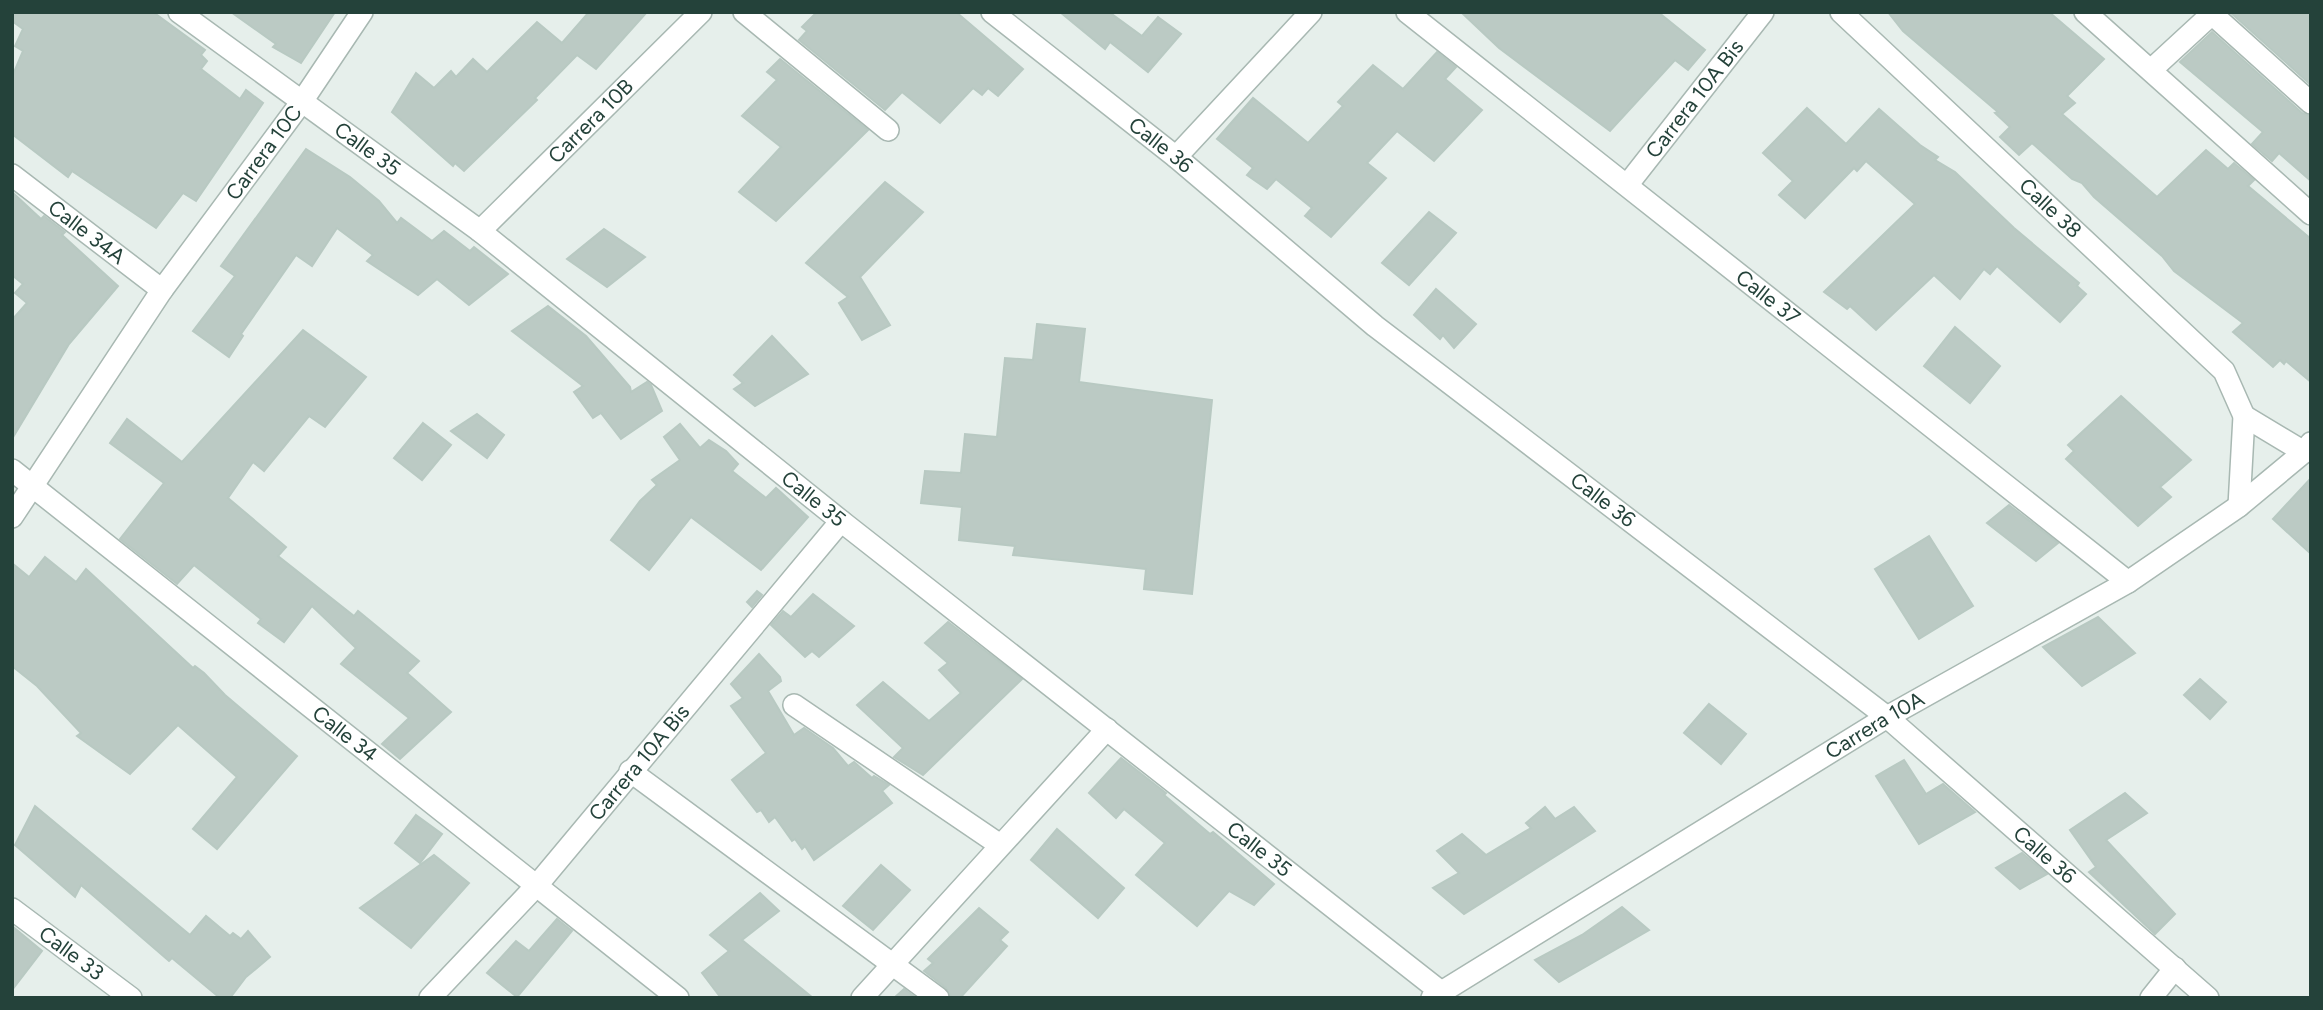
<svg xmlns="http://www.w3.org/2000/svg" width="2323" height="1010" font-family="Figtree,sans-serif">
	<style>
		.building { fill: #bbcac4; stroke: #b8c9c2; stroke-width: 2 }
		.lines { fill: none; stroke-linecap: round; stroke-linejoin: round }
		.minor-casing { stroke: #a8b8b2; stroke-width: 24 }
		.tertiary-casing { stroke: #a8b8b2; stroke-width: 24 }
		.minor { stroke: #fff; stroke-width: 21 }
		.tertiary { stroke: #fff; stroke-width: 21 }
		.labels { text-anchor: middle; stroke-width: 5; stroke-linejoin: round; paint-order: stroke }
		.street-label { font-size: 21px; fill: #24423a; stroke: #f7fbf9 }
	</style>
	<rect width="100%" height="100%" fill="#e6efeb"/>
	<g class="building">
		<path d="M 12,12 L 153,12 L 205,50 L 201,55 L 207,61 L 201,69 L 240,99 L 246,90 L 263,103 L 196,201 L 183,193 L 156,228 L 72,171 L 68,177 L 12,134 L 12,77 L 23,51 L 15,46 L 23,29 L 12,21 Z"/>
		<path d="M 231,12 L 335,12 L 301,63 L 273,47 L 276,44 Z"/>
		<path d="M 589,12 L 647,12 L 596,69 L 577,55 L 535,98 L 537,100 L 464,171 L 455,163 L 453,166 L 392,112 L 416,73 L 434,88 L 451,71 L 456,77 L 473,59 L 487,72 L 537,22 L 562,43 Z"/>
		<path d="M 817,12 L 956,12 L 1023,69 L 998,96 L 988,88 L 982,95 L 973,88 L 940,123 L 902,92 L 885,110 L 799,40 L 807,31 L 802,27 Z"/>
		<path d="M 1060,12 L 1109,12 L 1142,36 L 1158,17 L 1181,34 L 1148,72 L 1110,42 L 1105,49 Z"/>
		<path d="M 1461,12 L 1658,12 L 1705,50 L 1688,70 L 1675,60 L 1610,131 L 1499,48 Z"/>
		<path d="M 1888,12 L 2049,12 L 2104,59 L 2067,96 L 2075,103 L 2062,114 L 2157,197 L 2206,150 L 2228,169 L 2234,163 L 2254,180 L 2248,186 L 2311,239 L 2311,382 L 2286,361 L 2284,364 L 2280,360 L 2273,367 L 2233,332 L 2243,323 L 2174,271 L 2162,256 L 2094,197 L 2082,183 L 2072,179 L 2032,143 L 2019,155 L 2000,137 L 2010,127 L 1995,113 L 1998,112 L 1903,31 Z"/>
		<path d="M 2230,12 L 2311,12 L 2311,85 Z"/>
		<path d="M 2212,32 L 2302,113 L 2311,116 L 2311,181 L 2279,153 L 2272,161 L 2252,144 L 2263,132 L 2180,62 Z"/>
		<path d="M 1437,52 L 1456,67 L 1445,79 L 1482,110 L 1434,161 L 1397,131 L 1367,163 L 1386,178 L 1331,237 L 1305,216 L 1312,208 L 1276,179 L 1267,189 L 1247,175 L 1253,168 L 1217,139 L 1253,98 L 1308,143 L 1343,106 L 1338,102 L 1373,65 L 1403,89 Z"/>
		<path d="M 780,59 L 868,130 L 776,221 L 739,192 L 781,147 L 742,116 L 777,80 L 767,72 Z"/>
		<path d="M 1807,108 L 1846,144 L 1879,109 L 1920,145 L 1938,157 L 1935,160 L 1955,172 L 2014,228 L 2079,283 L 2077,286 L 2086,294 L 2060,322 L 1997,266 L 1990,274 L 1984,269 L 1960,299 L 1934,275 L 1876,330 L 1850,306 L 1847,309 L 1824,292 L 1915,204 L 1866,161 L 1857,171 L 1854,168 L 1805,218 L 1779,195 L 1793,181 L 1763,153 Z"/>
		<path d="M 306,149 L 350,177 L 379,201 L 397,223 L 401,218 L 432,241 L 444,231 L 470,251 L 474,247 L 508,274 L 469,305 L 437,279 L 418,295 L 367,261 L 373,255 L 337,228 L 312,266 L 296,255 L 241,334 L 243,336 L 229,357 L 193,331 L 235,276 L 221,266 Z"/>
		<path d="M 885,182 L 923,212 L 860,277 L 890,325 L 862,340 L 839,303 L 848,297 L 806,263 Z"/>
		<path d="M 12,192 L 41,219 L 44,216 L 65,232 L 62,235 L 118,286 L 69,344 L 12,439 L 12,320 L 27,303 L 15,293 L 23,284 L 12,275 Z"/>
		<path d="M 1429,212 L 1456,233 L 1409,285 L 1382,263 Z"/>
		<path d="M 604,229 L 645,257 L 607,287 L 567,259 Z"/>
		<path d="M 1436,289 L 1476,324 L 1454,348 L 1443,335 L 1440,339 L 1414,315 Z"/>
		<path d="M 548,306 L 586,336 L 630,387 L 631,392 L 647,382 L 651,385 L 662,411 L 621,439 L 601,413 L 593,418 L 574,392 L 583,386 L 512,331 Z"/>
		<path d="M 1037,324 L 1085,329 L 1079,382 L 1212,400 L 1192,594 L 1144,589 L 1146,569 L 1013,555 L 1015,546 L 959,540 L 962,507 L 921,503 L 925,471 L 961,473 L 965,434 L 997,437 L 1005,358 L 1033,360 Z"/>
		<path d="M 1955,327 L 2000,366 L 1970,403 L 1924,366 Z"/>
		<path d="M 303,330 L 366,377 L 325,427 L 309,416 L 264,471 L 253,462 L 228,498 L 286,547 L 278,556 L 354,616 L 358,611 L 419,661 L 407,673 L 451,712 L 400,759 L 382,744 L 409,718 L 341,664 L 356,648 L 312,606 L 284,642 L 258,623 L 261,619 L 194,565 L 177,584 L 120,539 L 164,483 L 110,443 L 127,419 L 182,462 Z"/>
		<path d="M 772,336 L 808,374 L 755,406 L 734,389 L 743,383 L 734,375 Z"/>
		<path d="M 2121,396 L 2191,460 L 2160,487 L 2171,497 L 2138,526 L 2066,459 L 2074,451 L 2068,445 Z"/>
		<path d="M 477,414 L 504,435 L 487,458 L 451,431 Z"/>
		<path d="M 423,423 L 451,445 L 422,480 L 394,458 Z"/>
		<path d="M 680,424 L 700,448 L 709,440 L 726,451 L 738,464 L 732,471 L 766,498 L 776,488 L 808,517 L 761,570 L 691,517 L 649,570 L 611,540 L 640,501 L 657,485 L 652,480 L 680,460 L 664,437 Z"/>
		<path d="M 2311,478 L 2311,554 L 2273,519 Z"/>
		<path d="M 2009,505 L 2058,543 L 2036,561 L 1987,523 Z"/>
		<path d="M 1929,536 L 1973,606 L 1919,639 L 1875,569 Z"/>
		<path d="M 45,557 L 76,582 L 86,569 L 193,668 L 195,666 L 204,673 L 225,695 L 297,756 L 217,849 L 193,829 L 237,777 L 178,725 L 130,774 L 77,736 L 81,733 L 37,686 L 12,666 L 12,563 L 29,577 Z"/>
		<path d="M 757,591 L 762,595 L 752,607 L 747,602 Z"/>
		<path d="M 813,594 L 854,626 L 819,657 L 812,651 L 805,657 L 771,625 L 783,611 L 791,617 Z"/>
		<path d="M 2098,617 L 2135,653 L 2082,686 L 2043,647 Z"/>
		<path d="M 948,622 L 1022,679 L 923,775 L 894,757 L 903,748 L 857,705 L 883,682 L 929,721 L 961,693 L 939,670 L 948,663 L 925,643 Z"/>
		<path d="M 759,654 L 780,677 L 781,681 L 768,691 L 794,735 L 804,728 L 833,748 L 848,766 L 854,762 L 872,778 L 874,776 L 889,785 L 882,791 L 892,803 L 814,860 L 805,846 L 802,849 L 795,839 L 792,841 L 775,817 L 769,822 L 761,810 L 757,812 L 732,780 L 766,753 L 731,706 L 743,698 L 731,684 Z"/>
		<path d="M 2200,679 L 2226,702 L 2210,719 L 2184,695 Z"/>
		<path d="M 1709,704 L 1746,734 L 1721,764 L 1684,733 Z"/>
		<path d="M 1121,758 L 1166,793 L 1164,795 L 1210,834 L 1213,832 L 1274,884 L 1254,905 L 1229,891 L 1197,926 L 1136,875 L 1165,843 L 1124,809 L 1116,818 L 1089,793 Z"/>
		<path d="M 1904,760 L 1926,794 L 1943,784 L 1975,812 L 1919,844 L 1876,776 Z"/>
		<path d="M 2125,793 L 2147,813 L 2106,840 L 2175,914 L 2155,934 L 2089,872 L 2096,867 L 2070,830 Z"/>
		<path d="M 35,806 L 190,935 L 206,916 L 230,936 L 233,933 L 241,939 L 248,931 L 270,957 L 246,977 L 230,998 L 220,998 L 172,958 L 169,961 L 81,885 L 75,897 L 15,845 Z"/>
		<path d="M 1545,807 L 1555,819 L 1574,807 L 1595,831 L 1464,914 L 1433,888 L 1459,873 L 1437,851 L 1462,834 L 1486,855 L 1531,828 L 1526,823 Z"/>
		<path d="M 416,815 L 442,834 L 420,863 L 395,843 Z"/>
		<path d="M 1057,829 L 1124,888 L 1098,918 L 1031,860 Z"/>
		<path d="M 2022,853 L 2047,874 L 2020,889 L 1996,868 Z"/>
		<path d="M 434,855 L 469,883 L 411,948 L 360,908 Z"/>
		<path d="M 881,865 L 910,890 L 873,930 L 843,906 Z"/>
		<path d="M 760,893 L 779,911 L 742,940 L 813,998 L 721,998 L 702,973 L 729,951 L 710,935 Z"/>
		<path d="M 1622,907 L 1649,930 L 1559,982 L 1535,960 L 1582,935 Z"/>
		<path d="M 979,908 L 1008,932 L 1000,940 L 1007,946 L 960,998 L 951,998 L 946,988 L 924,971 L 933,963 L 928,959 Z"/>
		<path d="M 557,919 L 572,931 L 517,997 L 487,973 L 516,941 L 529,951 Z"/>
		<path d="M 12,926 L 42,951 L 12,990 Z"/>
		<path d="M 904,989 L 916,998 L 894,998 Z"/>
	</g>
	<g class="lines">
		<g class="minor-casing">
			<g id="minor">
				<path id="s1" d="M 179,12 L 480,231 L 841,521 L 1441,992"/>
				<path d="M 744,12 L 888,130"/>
				<path id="s2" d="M 992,12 L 1176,157 L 1375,326 L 1887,717 L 2208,998"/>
				<path id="s3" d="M 1407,12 L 2128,582"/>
				<path id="s4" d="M 1841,12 L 2224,371 L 2244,416 L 2239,506"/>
				<path d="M 2085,12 L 2311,214"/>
				<path d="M 2212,14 L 2311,103"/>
				<path d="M 2151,70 L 2214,12"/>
				<path d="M 1176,157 L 1311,12"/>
				<path id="s5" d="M 12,175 L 162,290"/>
				<path id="s6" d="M 1628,184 L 1763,12"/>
				<path id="s7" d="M 480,231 L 701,12"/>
				<path d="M 2244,416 L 2304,452"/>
				<path id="s8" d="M 12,470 L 678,998"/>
				<path id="s9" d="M 12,517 L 162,290 L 303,100 L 362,12"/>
				<path d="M 794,705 L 1000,845"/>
				<path d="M 630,771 L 938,998"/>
				<path id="s10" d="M 12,909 L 131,998"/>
				<path id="s11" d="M 430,998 L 538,884 L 841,521"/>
				<path d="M 862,998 L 1107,729"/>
				<path d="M 2151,998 L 2175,968"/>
			</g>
		</g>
		<g class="tertiary-casing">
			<g id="tertiary">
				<path id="s12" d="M 1432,998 L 1887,717 L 2128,582 L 2239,506 L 2304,452 L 2311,443"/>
			</g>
		</g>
		<use href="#minor" class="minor"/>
		<use href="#tertiary" class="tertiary"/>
	</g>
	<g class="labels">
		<g class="street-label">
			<text dy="7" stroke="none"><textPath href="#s6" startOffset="108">Carrera 10A Bis</textPath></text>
			<text dy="7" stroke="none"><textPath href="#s7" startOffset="156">Carrera 10B</textPath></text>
			<text dy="7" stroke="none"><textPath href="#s2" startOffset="215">Calle 36</textPath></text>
			<text dy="7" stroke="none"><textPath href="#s1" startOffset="233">Calle 35</textPath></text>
			<text dy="7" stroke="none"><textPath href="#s9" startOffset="443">Carrera 10C</textPath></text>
			<text dy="7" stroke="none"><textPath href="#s4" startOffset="287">Calle 38</textPath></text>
			<text dy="7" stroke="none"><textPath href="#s5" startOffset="94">Calle 34A</textPath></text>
			<text dy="7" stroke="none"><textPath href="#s3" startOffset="460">Calle 37</textPath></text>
			<text dy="7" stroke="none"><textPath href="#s1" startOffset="800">Calle 35</textPath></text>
			<text dy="7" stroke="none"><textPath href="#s2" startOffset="782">Calle 36</textPath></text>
			<text dy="7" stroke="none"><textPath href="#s12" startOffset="520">Carrera 10A</textPath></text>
			<text dy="7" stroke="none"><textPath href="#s8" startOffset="425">Calle 34</textPath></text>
			<text dy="7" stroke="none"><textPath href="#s11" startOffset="315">Carrera 10A Bis</textPath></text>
			<text dy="7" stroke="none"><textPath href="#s1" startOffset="1367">Calle 35</textPath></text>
			<text dy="7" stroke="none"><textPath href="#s2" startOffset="1349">Calle 36</textPath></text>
			<text dy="7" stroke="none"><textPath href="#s10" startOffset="74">Calle 33</textPath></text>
		</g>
	</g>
	<rect width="2323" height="1010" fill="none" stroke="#24423a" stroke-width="28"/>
</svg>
